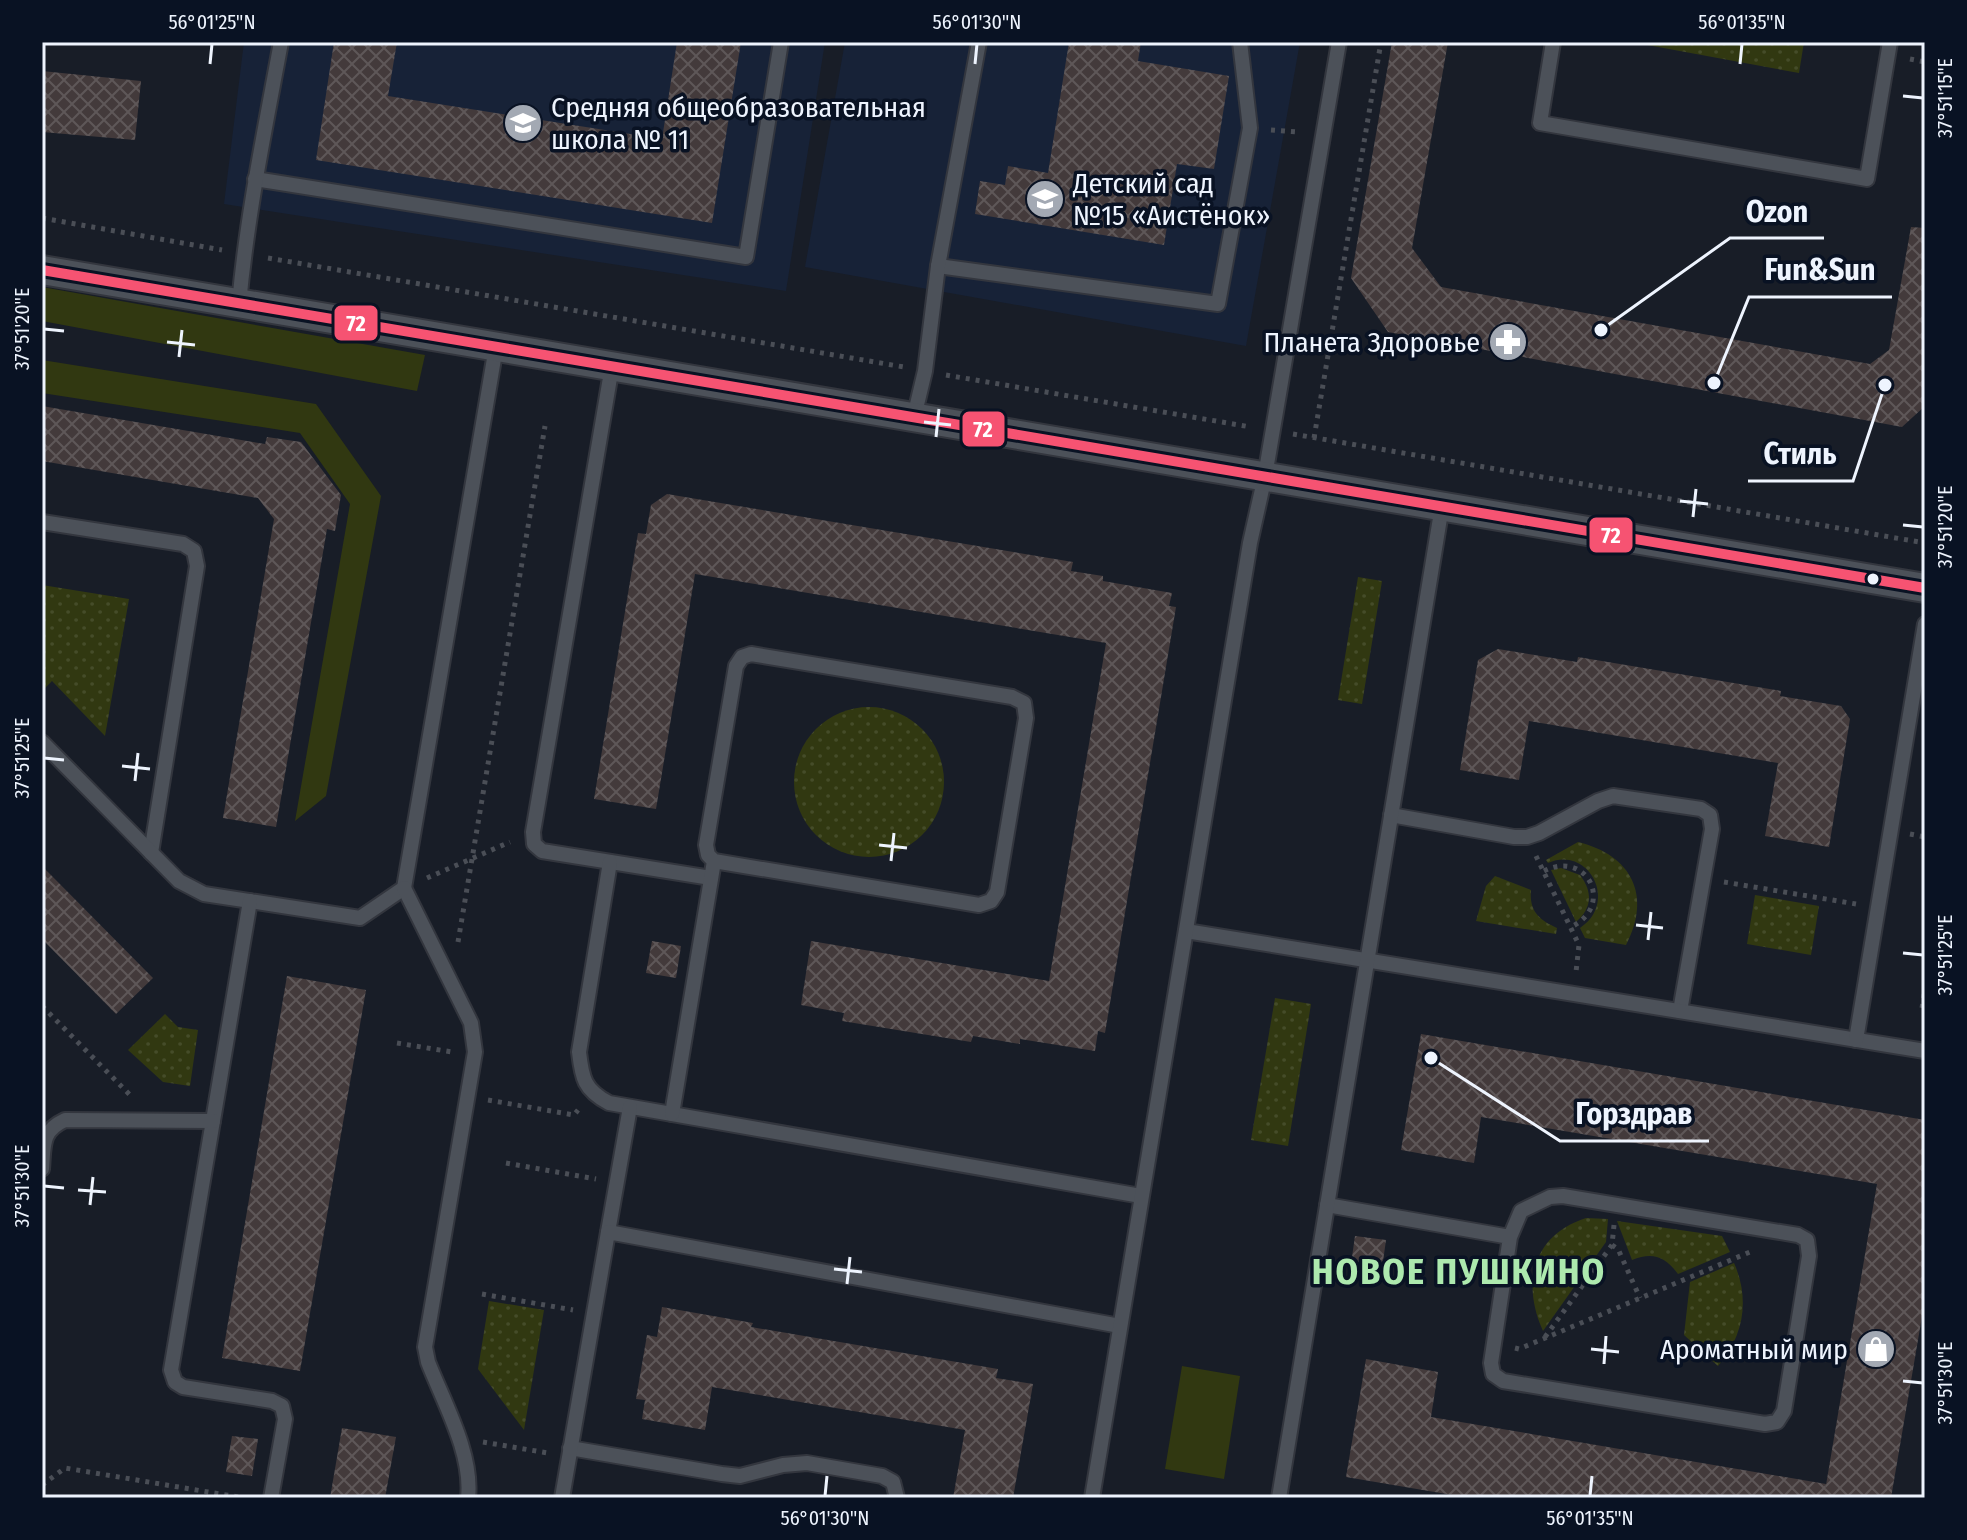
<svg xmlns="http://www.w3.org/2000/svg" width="1967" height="1540" font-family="'Fira Sans Condensed',sans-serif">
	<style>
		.built { fill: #172237 }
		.grass { fill: #313811 }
		.park { fill: url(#park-dots) }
		.building { fill: url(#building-cross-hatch) }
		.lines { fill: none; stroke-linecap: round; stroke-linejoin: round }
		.lane-casing { stroke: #33363e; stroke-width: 18 }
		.street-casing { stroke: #33363e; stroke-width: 32 }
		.path { stroke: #4a4e56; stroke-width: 5; stroke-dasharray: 4 6; stroke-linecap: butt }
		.lane { stroke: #4c5159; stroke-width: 14 }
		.street { stroke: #4c5159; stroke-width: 28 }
		.bus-1-casing { stroke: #091223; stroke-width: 16 }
		.bus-1 { stroke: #f65372; stroke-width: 10 }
		.ticks { fill: none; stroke: #eef4fe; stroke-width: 3 }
		.bus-dot { fill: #eef4fe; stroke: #091223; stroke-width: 3 }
		.labels { text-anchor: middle; stroke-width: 7; stroke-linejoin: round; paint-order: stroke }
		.poi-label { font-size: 28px; fill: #eef4fe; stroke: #091223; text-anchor: start }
		.district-label { font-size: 36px; font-weight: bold; letter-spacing: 2px; fill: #ade9ae; stroke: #091223 }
		.leader { fill: none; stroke: #eef4fe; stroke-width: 3 }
		.callout-dot { fill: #eef4fe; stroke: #091223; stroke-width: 3 }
		.callout-label { font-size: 30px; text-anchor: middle; font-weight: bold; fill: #eef4fe; stroke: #091223; stroke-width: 7; stroke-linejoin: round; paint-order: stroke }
		.line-badge { stroke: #091223; stroke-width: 3 }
		.badge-label { font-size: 22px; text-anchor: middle; font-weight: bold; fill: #fff }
		.neatline { fill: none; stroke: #eef4fe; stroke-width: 3 }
		.ticks-label { font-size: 20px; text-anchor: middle; fill: #eef4fe }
	</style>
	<defs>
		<pattern id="park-dots" width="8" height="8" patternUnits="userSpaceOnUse" patternTransform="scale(2)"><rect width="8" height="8" fill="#313811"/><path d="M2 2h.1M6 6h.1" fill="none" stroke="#454c29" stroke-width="1.8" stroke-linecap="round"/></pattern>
		<pattern id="building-cross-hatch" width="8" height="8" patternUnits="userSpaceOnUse" patternTransform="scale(2)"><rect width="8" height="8" fill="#433a3b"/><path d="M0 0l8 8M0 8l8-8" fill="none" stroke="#5e5758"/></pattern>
	</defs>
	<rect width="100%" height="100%" fill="#181d27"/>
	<g class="built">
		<path d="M 244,42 L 825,42 L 786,291 L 224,204 Z"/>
		<path d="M 845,42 L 1300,42 L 1246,346 L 805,267 Z"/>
	</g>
	<g class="grass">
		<path d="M 42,287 L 425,355 L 417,391 L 42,321 Z"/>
		<path d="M 42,360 L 316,404 L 381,496 L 326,796 L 295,821 L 350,504 L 300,433 L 42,393 Z"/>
		<path d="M 1182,1366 L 1240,1376 L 1224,1479 L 1165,1469 Z"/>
	</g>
	<g class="park">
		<path d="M 1631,42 L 1804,42 L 1799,73 Z"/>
		<path d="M 1358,577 L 1382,581 L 1362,704 L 1338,700 Z"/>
		<path d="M 42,585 L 129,599 L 105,736 L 52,681 L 42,691 Z"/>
		<circle cx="869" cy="782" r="75"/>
		<path d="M 1578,842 C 1632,855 1652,896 1626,945 L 1585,938 L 1580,928 C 1619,903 1589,845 1548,863 L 1546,860 Z"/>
		<path d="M 1561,868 L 1580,875 C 1593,892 1592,908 1576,922 L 1551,870 Z"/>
		<path d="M 1495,876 L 1531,890 C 1529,911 1539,920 1557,928 L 1556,934 L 1476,921 L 1486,886 Z"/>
		<path d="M 1755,895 L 1819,906 L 1811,955 L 1747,944 Z"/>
		<path d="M 1275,998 L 1311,1004 L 1288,1146 L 1251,1140 Z"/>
		<path d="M 165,1014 L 178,1027 L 198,1030 L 190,1086 L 163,1082 L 128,1050 Z"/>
		<path d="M 1586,1218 L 1608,1219 L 1606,1242 L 1543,1331 C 1521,1282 1533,1235 1586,1218 Z"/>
		<path d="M 1617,1221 L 1722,1236 L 1730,1252 L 1678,1274 C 1665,1256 1652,1252 1632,1260 Z"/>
		<path d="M 1734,1263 C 1750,1299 1744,1336 1718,1366 L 1684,1335 L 1690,1282 Z"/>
		<path d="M 489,1301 L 544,1310 L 524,1430 L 478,1369 Z"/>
	</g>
	<g class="building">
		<path d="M 334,42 L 397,42 L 388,96 L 662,139 L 677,42 L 741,42 L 712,223 L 316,160 Z"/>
		<path d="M 1069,42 L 1141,42 L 1138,61 L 1229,76 L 1214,169 L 1177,164 L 1164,245 L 975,214 L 980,181 L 1005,185 L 1008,166 L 1048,173 Z"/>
		<path d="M 1392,42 L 1448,42 L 1412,248 L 1441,287 L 1870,364 L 1889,350 L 1911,227 L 1925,228 L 1925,406 L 1902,427 L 1388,332 L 1351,278 Z"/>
		<path d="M 42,71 L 141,81 L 135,140 L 42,132 Z"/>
		<path d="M 42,406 L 265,444 L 267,437 L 301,442 L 341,495 L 335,531 L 327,529 L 276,827 L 223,818 L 274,519 L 258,498 L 42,461 Z"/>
		<path d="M 667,494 L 1073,562 L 1071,571 L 1103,576 L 1103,581 L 1172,593 L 1169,606 L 1176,607 L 1105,1033 L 1098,1031 L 1095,1051 L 1020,1039 L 1020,1044 L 973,1036 L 971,1042 L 842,1021 L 844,1013 L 801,1005 L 811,941 L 1049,981 L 1106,643 L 695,574 L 656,809 L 594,799 L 638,533 L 646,534 L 651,505 Z"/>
		<path d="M 1498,649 L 1577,662 L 1578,657 L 1781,691 L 1780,696 L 1841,706 L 1850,719 L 1829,847 L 1765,836 L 1778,763 L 1529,721 L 1519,780 L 1460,770 L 1478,660 Z"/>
		<path d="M 42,866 L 153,978 L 116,1014 L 42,939 Z"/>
		<path d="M 652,941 L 681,946 L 676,978 L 646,973 Z"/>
		<path d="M 287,976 L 366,990 L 300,1371 L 222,1358 Z"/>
		<path d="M 1421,1034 L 1925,1120 L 1925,1299 L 1891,1498 L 1470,1498 L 1346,1477 L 1366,1359 L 1438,1372 L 1431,1417 L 1826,1484 L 1825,1491 L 1872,1213 L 1877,1184 L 1481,1117 L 1474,1163 L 1401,1150 Z"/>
		<path d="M 1355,1236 L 1386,1240 L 1380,1283 L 1349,1278 Z"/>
		<path d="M 662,1307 L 753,1323 L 751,1327 L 998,1369 L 996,1378 L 1033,1384 L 1013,1498 L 953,1498 L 965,1430 L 712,1387 L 705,1430 L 642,1419 L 645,1400 L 636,1399 L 647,1335 L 657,1337 Z"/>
		<path d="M 342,1428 L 396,1437 L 385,1498 L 330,1498 Z"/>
		<path d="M 232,1436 L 258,1439 L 252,1476 L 226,1472 Z"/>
	</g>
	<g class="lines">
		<g class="lane-casing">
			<g id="lane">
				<path d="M 1553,42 L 1540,123 L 1867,179 L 1890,42"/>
				<path d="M 255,179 L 746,257 L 781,42"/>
				<path d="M 938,266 L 1218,304 L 1250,128 L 1240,42"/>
				<path d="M 239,304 C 247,215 265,129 281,42"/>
				<path d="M 612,366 L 533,832 L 534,844 L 542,851 L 711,878"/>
				<path d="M 914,417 L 925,371 L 938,266 L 979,42"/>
				<path d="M 42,522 L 183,544 L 194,551 L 197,566 L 151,853"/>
				<path d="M 42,742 L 179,881 L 204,894 L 360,918 L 404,888 L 496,347"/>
				<path d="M 1391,815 L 1514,837 L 1527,837 L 1539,833 L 1598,801 L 1613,796 L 1701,809 L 1710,815 L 1712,829 L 1680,1011"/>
				<path d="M 610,862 L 579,1052 C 582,1078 584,1090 609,1103 L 1141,1196"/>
				<path d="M 404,888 L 471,1023 L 475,1052 L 425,1347 L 428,1362 C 444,1403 473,1454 468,1498"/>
				<path d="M 250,901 L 171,1370 L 175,1382 L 183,1387 L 272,1401 L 282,1406 L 285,1419 L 271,1498"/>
				<path d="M 1186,931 L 1925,1051"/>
				<path d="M 1856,1040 L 1925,624"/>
				<path d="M 672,1114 L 714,861 L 979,905 L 991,901 L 997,892 L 1026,718 L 1024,703 L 1012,697 L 751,654 L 742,657 L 736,666 L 706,845 L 708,855 L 714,861"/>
				<path d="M 42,1169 C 44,1145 41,1131 65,1120 L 213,1121"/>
				<path d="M 1327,1205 L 1510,1237 L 1491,1363 L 1493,1374 L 1503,1381 L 1765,1424 L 1777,1422 L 1784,1411 L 1809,1256 L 1807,1240 L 1798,1235 L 1563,1196 L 1550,1197 L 1521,1211 L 1510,1237"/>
				<path d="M 608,1232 L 630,1107"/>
				<path d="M 570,1448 L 722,1474 L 740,1476 L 783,1465 L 807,1463 L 882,1476 L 893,1482 L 897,1498"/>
				<path d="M 562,1498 L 608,1232 L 1120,1326"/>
				<path d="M 1092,1498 L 1250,543 L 1265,476 L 1339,42"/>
				<path d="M 1279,1498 L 1442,506"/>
			</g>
		</g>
		<g class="street-casing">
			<path id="street" d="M 42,270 L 1925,588"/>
		</g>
		<g class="path">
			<path d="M 1910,59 L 1925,62"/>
			<path d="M 1271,130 L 1298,132"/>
			<path d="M 42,218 L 222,250"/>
			<path d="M 268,258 L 904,367"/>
			<path d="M 946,375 L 1251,427"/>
			<path d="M 1293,434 L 1925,543"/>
			<path d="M 1314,438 L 1381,42"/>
			<path d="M 1910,834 L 1925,837"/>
			<path d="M 1536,856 L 1579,945 L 1576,972"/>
			<path d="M 1544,871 C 1588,849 1615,906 1571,927"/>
			<path d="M 427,878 L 510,842"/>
			<path d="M 1724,882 L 1856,904"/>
			<path d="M 458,942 L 545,426"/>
			<path d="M 42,1006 L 131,1096"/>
			<path d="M 1922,1008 L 1925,989"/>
			<path d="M 397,1043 L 452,1052"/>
			<path d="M 488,1100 L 574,1115 L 578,1110"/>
			<path d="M 506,1163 L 596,1179"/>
			<path d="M 1612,1245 L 1618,1249 L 1640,1298"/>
			<path d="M 482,1294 L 573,1310"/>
			<path d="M 1545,1337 L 1612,1245 L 1614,1225"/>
			<path d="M 1515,1348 L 1519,1349 L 1750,1252"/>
			<path d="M 483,1442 L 548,1453"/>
			<path d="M 42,1485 L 65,1468 L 244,1498"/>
		</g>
		<use href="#lane" class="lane"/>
		<use href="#street" class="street"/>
		<g class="bus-1-casing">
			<path id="bus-1" d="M 42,270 L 1925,588"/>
		</g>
		<use href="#bus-1" class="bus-1"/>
	</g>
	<path class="ticks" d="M 210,64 L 212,44M 975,64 L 977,44M 1740,64 L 1742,44M 1903,96 L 1923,98M 44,329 L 64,331M 167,342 L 195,345M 179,357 L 182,330M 924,422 L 951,425M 936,437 L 939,409M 1680,501 L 1708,504M 1693,517 L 1696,489M 1903,525 L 1923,527M 44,758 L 64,760M 122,766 L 150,769M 135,781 L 138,753M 879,845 L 907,848M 891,861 L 894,833M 1636,925 L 1663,928M 1648,940 L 1651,912M 1903,953 L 1923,955M 44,1186 L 64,1188M 78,1190 L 106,1192M 90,1205 L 93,1177M 834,1269 L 862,1272M 847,1284 L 850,1257M 1591,1349 L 1619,1352M 1604,1364 L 1606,1336M 1903,1381 L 1923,1383M 825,1496 L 827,1476M 1590,1496 L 1592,1476"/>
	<defs>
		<g id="school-disc" transform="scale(2)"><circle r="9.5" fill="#a3a9b3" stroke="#091223"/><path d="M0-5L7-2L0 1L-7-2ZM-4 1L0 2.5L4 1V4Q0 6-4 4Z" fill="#fff"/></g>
		<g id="pharmacy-disc" transform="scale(2)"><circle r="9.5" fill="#a3a9b3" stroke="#091223"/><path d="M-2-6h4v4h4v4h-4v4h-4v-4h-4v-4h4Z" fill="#fff"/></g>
		<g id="shop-disc" transform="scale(2)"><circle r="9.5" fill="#a3a9b3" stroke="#091223"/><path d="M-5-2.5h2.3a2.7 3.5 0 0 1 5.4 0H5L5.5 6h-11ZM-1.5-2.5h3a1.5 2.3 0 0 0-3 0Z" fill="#fff"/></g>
	</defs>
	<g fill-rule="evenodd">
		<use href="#school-disc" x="523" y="123"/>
		<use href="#school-disc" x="1045" y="199"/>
		<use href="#pharmacy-disc" x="1508" y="342"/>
		<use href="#shop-disc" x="1876" y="1349"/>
	</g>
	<circle class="bus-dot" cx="1873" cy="579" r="7"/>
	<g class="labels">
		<g class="poi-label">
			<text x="551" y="117">Средняя общеобразовательная<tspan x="551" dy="32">школа № 11</tspan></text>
			<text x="1073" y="193">Детский сад<tspan x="1073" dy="32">№15 «Аистёнок»</tspan></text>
			<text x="1480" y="352" text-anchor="end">Планета Здоровье</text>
			<text x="1848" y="1359" text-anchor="end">Ароматный мир</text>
		</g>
		<g class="district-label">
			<text x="1459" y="1284">НОВОЕ ПУШКИНО</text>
		</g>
	</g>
	<path class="leader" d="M1601 330L1730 238H1824M1714 383L1749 297H1892M1885 385L1853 481H1748M1431 1058L1560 1141H1709"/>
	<g class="callout-dot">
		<circle cx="1601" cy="330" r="8"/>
		<circle cx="1714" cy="383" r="8"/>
		<circle cx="1885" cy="385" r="8"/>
		<circle cx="1431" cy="1058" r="8"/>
	</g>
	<g class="callout-label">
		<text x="1777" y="222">Ozon</text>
		<text x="1820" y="280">Fun&amp;Sun</text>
		<text x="1800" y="464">Стиль</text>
		<text x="1634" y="1124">Горздрав</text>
	</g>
	<g class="line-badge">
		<rect x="333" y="304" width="46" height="38" rx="8" fill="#f65372"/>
		<rect x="961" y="410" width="45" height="38" rx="8" fill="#f65372"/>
		<rect x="1588" y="516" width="46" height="38" rx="8" fill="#f65372"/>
	</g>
	<g class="badge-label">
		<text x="356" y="331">72</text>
		<text x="983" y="437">72</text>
		<text x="1611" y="543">72</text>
	</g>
	<rect width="1967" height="1540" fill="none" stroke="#091223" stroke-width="88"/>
	<rect x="44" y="44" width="1879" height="1452" class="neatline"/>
	<g class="ticks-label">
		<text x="212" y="29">56°01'25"N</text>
		<text x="977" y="29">56°01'30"N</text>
		<text x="1742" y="29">56°01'35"N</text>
		<text transform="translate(1945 98) rotate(-90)" y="7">37°51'15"E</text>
		<text transform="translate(22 329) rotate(-90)" y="7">37°51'20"E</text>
		<text transform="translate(1945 527) rotate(-90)" y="7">37°51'20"E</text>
		<text transform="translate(22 758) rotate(-90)" y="7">37°51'25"E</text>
		<text transform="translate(1945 955) rotate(-90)" y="7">37°51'25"E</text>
		<text transform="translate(22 1186) rotate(-90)" y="7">37°51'30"E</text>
		<text transform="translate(1945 1383) rotate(-90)" y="7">37°51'30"E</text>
		<text x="825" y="1525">56°01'30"N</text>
		<text x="1590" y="1525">56°01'35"N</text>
	</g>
</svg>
